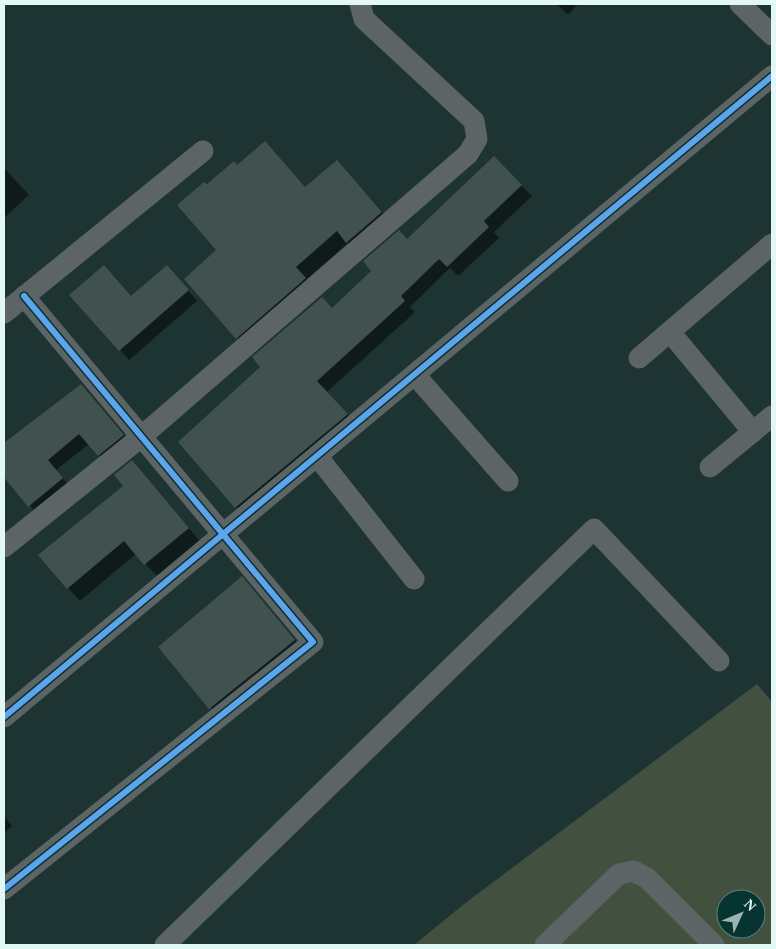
<svg xmlns="http://www.w3.org/2000/svg" width="776" height="949" font-family="'Times New Roman',serif">
	<style>
		.green { fill: #42513f; fill-rule: evenodd }
		.shadow { fill: #0007 }
		.building { fill: #41524e }
		.lines { fill: none; stroke-linecap: round; stroke-linejoin: round }
		.minor { stroke: #5c6465; stroke-width: 21 }
		.cycleway-casing { stroke: #063430; stroke-width: 9 }
		.cycleway { stroke: #60a3ed; stroke-width: 6 }
	</style>
	<rect width="100%" height="100%" fill="#1d3432"/>
	<path class="green" d="M 757,684 L 772,702 L 772,945 L 414,945 L 464,904 ZM 726,899 L 756,899 L 756,929 L 726,929 Z"/>
	<g class="shadow">
		<path d="M 557,4 L 578,4 L 568,15 Z"/>
		<path d="M 265,143 L 306,188 L 337,161 L 393,224 L 359,253 L 348,243 L 307,279 L 316,290 L 248,349 L 237,338 L 207,186 L 238,167 Z"/>
		<path d="M 494,158 L 532,196 L 494,232 L 499,238 L 458,276 L 450,268 L 410,307 L 415,312 L 327,392 L 357,425 L 246,518 L 236,507 L 333,309 Z"/>
		<path d="M 4,168 L 29,195 L 4,218 Z"/>
		<path d="M 104,266 L 132,297 L 176,276 L 197,301 L 129,360 L 120,350 Z"/>
		<path d="M 81,385 L 132,445 L 108,465 L 89,444 L 56,470 L 71,488 L 39,516 L 4,475 L 4,445 Z"/>
		<path d="M 132,462 L 201,542 L 158,577 L 136,554 L 80,601 L 68,588 L 125,486 Z"/>
		<path d="M 242,578 L 308,655 L 224,722 L 159,647 Z"/>
		<path d="M 4,816 L 12,826 L 4,833 Z"/>
	</g>
	<g class="building">
		<path d="M 265,141 L 305,187 L 337,160 L 382,212 L 346,243 L 337,231 L 296,267 L 306,278 L 236,339 L 184,279 L 216,250 L 177,205 L 204,182 L 207,184 L 234,161 L 237,165 Z"/>
		<path d="M 494,156 L 522,185 L 484,221 L 489,227 L 447,267 L 439,259 L 401,296 L 405,301 L 317,381 L 348,414 L 235,508 L 178,442 L 260,367 L 252,357 L 322,297 L 332,308 L 371,271 L 363,261 L 399,230 L 407,239 Z"/>
		<path d="M 104,265 L 131,296 L 167,265 L 189,290 L 119,351 L 69,295 Z"/>
		<path d="M 81,384 L 124,435 L 98,456 L 79,434 L 48,460 L 63,478 L 28,507 L 4,477 L 4,443 Z"/>
		<path d="M 132,460 L 189,528 L 144,565 L 124,541 L 67,589 L 38,555 L 123,486 L 114,475 Z"/>
		<path d="M 242,576 L 295,640 L 209,709 L 158,647 Z"/>
	</g>
	<g class="lines">
		<g class="minor">
			<path d="M 740,4 L 772,35"/>
			<path d="M 4,313 L 203,151"/>
			<path d="M 670,332 L 753,432"/>
			<path d="M 639,358 L 772,244"/>
			<path d="M 415,375 L 508,481"/>
			<path d="M 317,456 L 414,579"/>
			<path d="M 710,467 L 772,416"/>
			<path d="M 4,547 L 141,437 L 468,154 L 477,139 L 474,121 L 364,19 L 360,4"/>
			<path d="M 4,717 L 772,76"/>
			<path d="M 4,889 L 313,642 L 24,296"/>
			<path d="M 165,945 L 594,529 L 719,661"/>
			<path d="M 545,945 L 619,874 L 633,871 L 647,878 L 714,945"/>
		</g>
		<g class="cycleway-casing">
			<g id="cycleway">
				<path d="M 4,717 L 772,76"/>
				<path d="M 4,889 L 313,642 L 24,296"/>
			</g>
		</g>
		<use href="#cycleway" class="cycleway"/>
	</g>
	<rect width="776" height="949" fill="none" stroke="#e1f8f4" stroke-width="10"/>
	<g transform="translate(741 914) rotate(46)"><circle r="24" fill="#063430" stroke="#5e827e"/>
	<path d="M0-4L9 19L0 12L-9 19Z" fill="#9cb3b0"/>
	<text y="-8" font-size="14" font-weight="bold" text-anchor="middle" fill="#e1f8f4">N</text>
	</g>
</svg>
